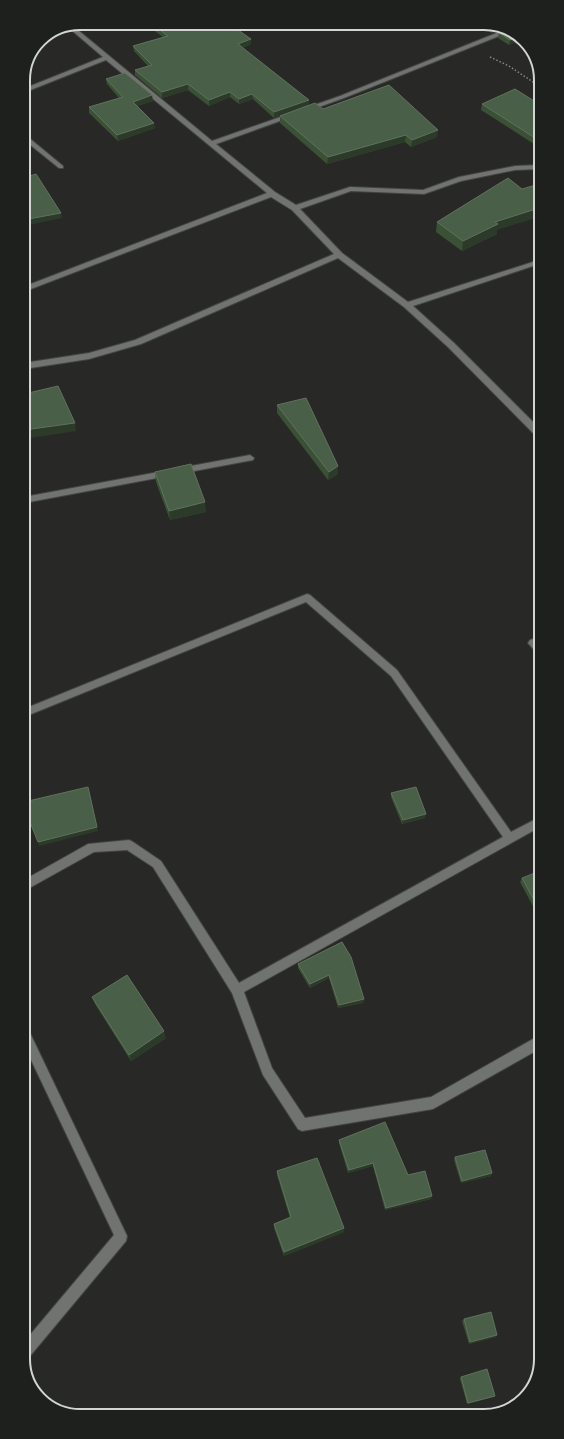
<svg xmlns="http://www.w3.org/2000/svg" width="564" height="1439" font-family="'PT Sans Narrow',sans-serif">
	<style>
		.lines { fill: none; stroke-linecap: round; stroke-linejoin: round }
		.minor-casing { stroke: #434543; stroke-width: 2 }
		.path { stroke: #858785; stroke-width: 1.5; stroke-dasharray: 1.5 2; stroke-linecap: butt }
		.minor { fill: #707370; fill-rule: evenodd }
		.wall { fill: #3a5136 }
		.shaded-wall { fill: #2c3b29 }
		.building { fill: #4a5f47; stroke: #60725d }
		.rim { fill: none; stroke: #d3d5d3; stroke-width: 2 }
	</style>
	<rect width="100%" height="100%" fill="#282927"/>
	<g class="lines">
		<g class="minor-casing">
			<g id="minor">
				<path d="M 73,26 L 212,141 L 340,96 L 504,30 L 509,32 L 344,98 L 216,144 L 275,192 L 296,205 L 350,187 L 423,190 L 459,177 L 515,166 L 539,165 L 539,169 L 515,170 L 461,181 L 424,194 L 351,191 L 300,209 L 342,253 L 408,302 L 539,260 L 539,264 L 413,306 L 454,343 L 540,429 L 540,438 L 537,437 L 448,347 L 404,307 L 338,258 L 141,344 L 89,359 L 24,369 L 24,363 L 89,353 L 135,340 L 334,254 L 292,210 L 271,197 L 23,292 L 23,287 L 267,193 L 106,60 L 23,93 L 23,89 L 103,57 L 69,28 Z"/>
				<path d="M 23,133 L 63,166 L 63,168 L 59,168 L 23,139 Z"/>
				<path d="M 250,455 L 254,458 L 253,460 L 24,503 L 24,497 Z"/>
				<path d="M 307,594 L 310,595 L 397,670 L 511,832 L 540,817 L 540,827 L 244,992 L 272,1068 L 305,1118 L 431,1097 L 540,1035 L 541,1048 L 433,1109 L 302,1131 L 298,1129 L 263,1075 L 232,993 L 153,867 L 127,850 L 94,852 L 24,891 L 24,880 L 88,844 L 129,840 L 133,842 L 161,861 L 239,983 L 503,837 L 391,676 L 306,602 L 24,717 L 24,709 Z"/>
				<path d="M 533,639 L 540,644 L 540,654 L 537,653 L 528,643 L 530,640 Z"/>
				<path d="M 25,1029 L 29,1031 L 127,1236 L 126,1241 L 30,1356 L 25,1358 L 25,1341 L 114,1235 L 25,1047 Z"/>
			</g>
		</g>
		<path class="path" d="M 490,57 L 509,66 L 539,86"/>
		<use href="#minor" class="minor"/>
	</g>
	<g class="wall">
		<path d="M 144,23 L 228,23 L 251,44 L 242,48 L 309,105 L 323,109 L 437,137 L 411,147 L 405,142 L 327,164 L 280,123 L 280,116 L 274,118 L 253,99 L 239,104 L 230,97 L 209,106 L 188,90 L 162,98 L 135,75 L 135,70 L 148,66 L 134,51 L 133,46 L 163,37 Z"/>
		<path d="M 477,23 L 488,23 L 502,29 L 492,33 Z"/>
		<path d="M 499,33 L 521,37 L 509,45 L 498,38 Z"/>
		<path d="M 106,79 L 153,101 L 137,106 L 155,128 L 118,141 L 89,113 L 89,107 L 119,98 L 107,84 Z"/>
		<path d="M 482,104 L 539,104 L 539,142 L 534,144 L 481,110 Z"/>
		<path d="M 437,222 L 497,230 L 497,234 L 462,251 L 436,232 Z"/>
		<path d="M 277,405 L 338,474 L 328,480 L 277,413 Z"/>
		<path d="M 155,472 L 206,512 L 170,520 L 156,482 Z"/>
		<path d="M 391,793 L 425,818 L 402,824 L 391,797 Z"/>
		<path d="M 522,878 L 540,908 L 535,910 L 520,882 Z"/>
		<path d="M 342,942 L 364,999 L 363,1003 L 338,1008 L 329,978 L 310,988 L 298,968 L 298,964 Z"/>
		<path d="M 92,997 L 166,1038 L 131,1061 L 95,1004 Z"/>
		<path d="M 339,1140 L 408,1175 L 431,1199 L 385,1210 L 373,1166 L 348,1173 L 339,1143 Z"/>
		<path d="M 455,1157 L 492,1173 L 491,1176 L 461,1183 L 454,1160 Z"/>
		<path d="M 277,1171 L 344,1228 L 344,1232 L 284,1256 L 274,1228 L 274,1224 L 290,1218 L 277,1175 Z"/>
		<path d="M 464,1319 L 497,1335 L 496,1337 L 469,1344 L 462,1321 Z"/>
		<path d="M 461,1377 L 495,1396 L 493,1397 L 467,1404 L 460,1379 Z"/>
	</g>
	<g class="shaded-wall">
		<path d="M 496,27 L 502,29 L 492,33 L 493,28 Z"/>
		<path d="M 520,36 L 521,37 L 523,40 L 509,45 L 510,40 Z"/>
		<path d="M 251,39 L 251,44 L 238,49 L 238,44 Z"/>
		<path d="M 188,84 L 188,90 L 162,98 L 162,92 Z"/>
		<path d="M 230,92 L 230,97 L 209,106 L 209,100 Z"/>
		<path d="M 252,94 L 253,99 L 239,104 L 239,99 Z"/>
		<path d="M 152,95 L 153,101 L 133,107 L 133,102 Z"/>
		<path d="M 309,100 L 309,105 L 274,118 L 274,112 Z"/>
		<path d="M 154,123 L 155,128 L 118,141 L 117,135 Z"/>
		<path d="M 438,130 L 437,137 L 411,147 L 412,140 Z"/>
		<path d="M 406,135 L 405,142 L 327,164 L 328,157 Z"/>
		<path d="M 539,137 L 539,142 L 534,144 L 535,138 Z"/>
		<path d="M 539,208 L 539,217 L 497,230 L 497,234 L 462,251 L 463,241 L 495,222 Z"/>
		<path d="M 61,213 L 62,218 L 23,226 L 23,220 Z"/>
		<path d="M 75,423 L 76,431 L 24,439 L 24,430 Z"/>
		<path d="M 338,466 L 338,474 L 328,480 L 329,472 Z"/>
		<path d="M 205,502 L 206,512 L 170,520 L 169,511 Z"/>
		<path d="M 88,787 L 98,831 L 39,846 L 38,842 Z"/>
		<path d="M 426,814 L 425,818 L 402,824 L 403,820 Z"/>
		<path d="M 540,905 L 540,908 L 535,910 L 537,906 Z"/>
		<path d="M 329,975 L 329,978 L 310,988 L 310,984 Z"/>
		<path d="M 364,999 L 363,1003 L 338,1008 L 339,1005 Z"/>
		<path d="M 164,1031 L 166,1038 L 131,1061 L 129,1055 Z"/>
		<path d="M 373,1163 L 373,1166 L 348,1173 L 349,1170 Z"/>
		<path d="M 492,1173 L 491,1176 L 461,1183 L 462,1181 Z"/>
		<path d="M 432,1196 L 431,1199 L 385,1210 L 386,1208 Z"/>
		<path d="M 344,1228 L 344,1232 L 284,1256 L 284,1252 Z"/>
		<path d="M 497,1335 L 496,1337 L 469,1344 L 470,1342 Z"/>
		<path d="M 495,1396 L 493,1397 L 467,1404 L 468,1403 Z"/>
	</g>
	<g class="building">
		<path d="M 151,23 L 228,23 L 251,39 L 238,44 L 309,100 L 274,112 L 252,94 L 239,99 L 230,92 L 209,100 L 188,84 L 162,92 L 135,70 L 152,65 L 133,46 L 168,36 Z"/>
		<path d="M 486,23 L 488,23 L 496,27 L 493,28 Z"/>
		<path d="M 505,30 L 520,36 L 510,40 L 499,33 Z"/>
		<path d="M 125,73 L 152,95 L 133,102 L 154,123 L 117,135 L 89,107 L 123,97 L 106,79 Z"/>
		<path d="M 389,85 L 438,130 L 412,140 L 406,135 L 328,157 L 280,116 L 315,103 L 323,109 Z"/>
		<path d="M 515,89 L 539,104 L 539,137 L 535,138 L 482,104 Z"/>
		<path d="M 36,174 L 61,213 L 23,220 L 23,178 Z"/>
		<path d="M 508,178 L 522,189 L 539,184 L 539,208 L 495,222 L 498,224 L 463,241 L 437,222 Z"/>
		<path d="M 58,386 L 75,423 L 24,430 L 24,394 Z"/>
		<path d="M 306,398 L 338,466 L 329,472 L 277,405 Z"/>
		<path d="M 191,464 L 205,502 L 169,511 L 155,472 Z"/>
		<path d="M 88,787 L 97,827 L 38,842 L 24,807 L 24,802 Z"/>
		<path d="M 416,787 L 426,814 L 403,820 L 391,793 Z"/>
		<path d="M 540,871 L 540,905 L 537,906 L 522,878 Z"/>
		<path d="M 342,942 L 351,957 L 364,999 L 339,1005 L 329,975 L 310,984 L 298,964 Z"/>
		<path d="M 127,975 L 164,1031 L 129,1055 L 92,997 Z"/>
		<path d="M 385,1122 L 408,1175 L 425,1171 L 432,1196 L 386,1208 L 373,1163 L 349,1170 L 339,1140 Z"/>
		<path d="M 485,1150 L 492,1173 L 462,1181 L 455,1157 Z"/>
		<path d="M 317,1158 L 344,1228 L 284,1252 L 274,1224 L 291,1217 L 277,1171 Z"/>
		<path d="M 491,1312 L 497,1335 L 470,1342 L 464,1319 Z"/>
		<path d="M 487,1369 L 495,1396 L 468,1403 L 461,1377 Z"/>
	</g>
	<path d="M0 0H564V1439H0ZM80 30H484A50 50 0 0 1 534 80V1359A50 50 0 0 1 484 1409H80A50 50 0 0 1 30 1359V80A50 50 0 0 1 80 30Z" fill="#1e201e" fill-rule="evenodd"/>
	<path class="rim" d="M80 30H484A50 50 0 0 1 534 80V1359A50 50 0 0 1 484 1409H80A50 50 0 0 1 30 1359V80A50 50 0 0 1 80 30Z"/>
</svg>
